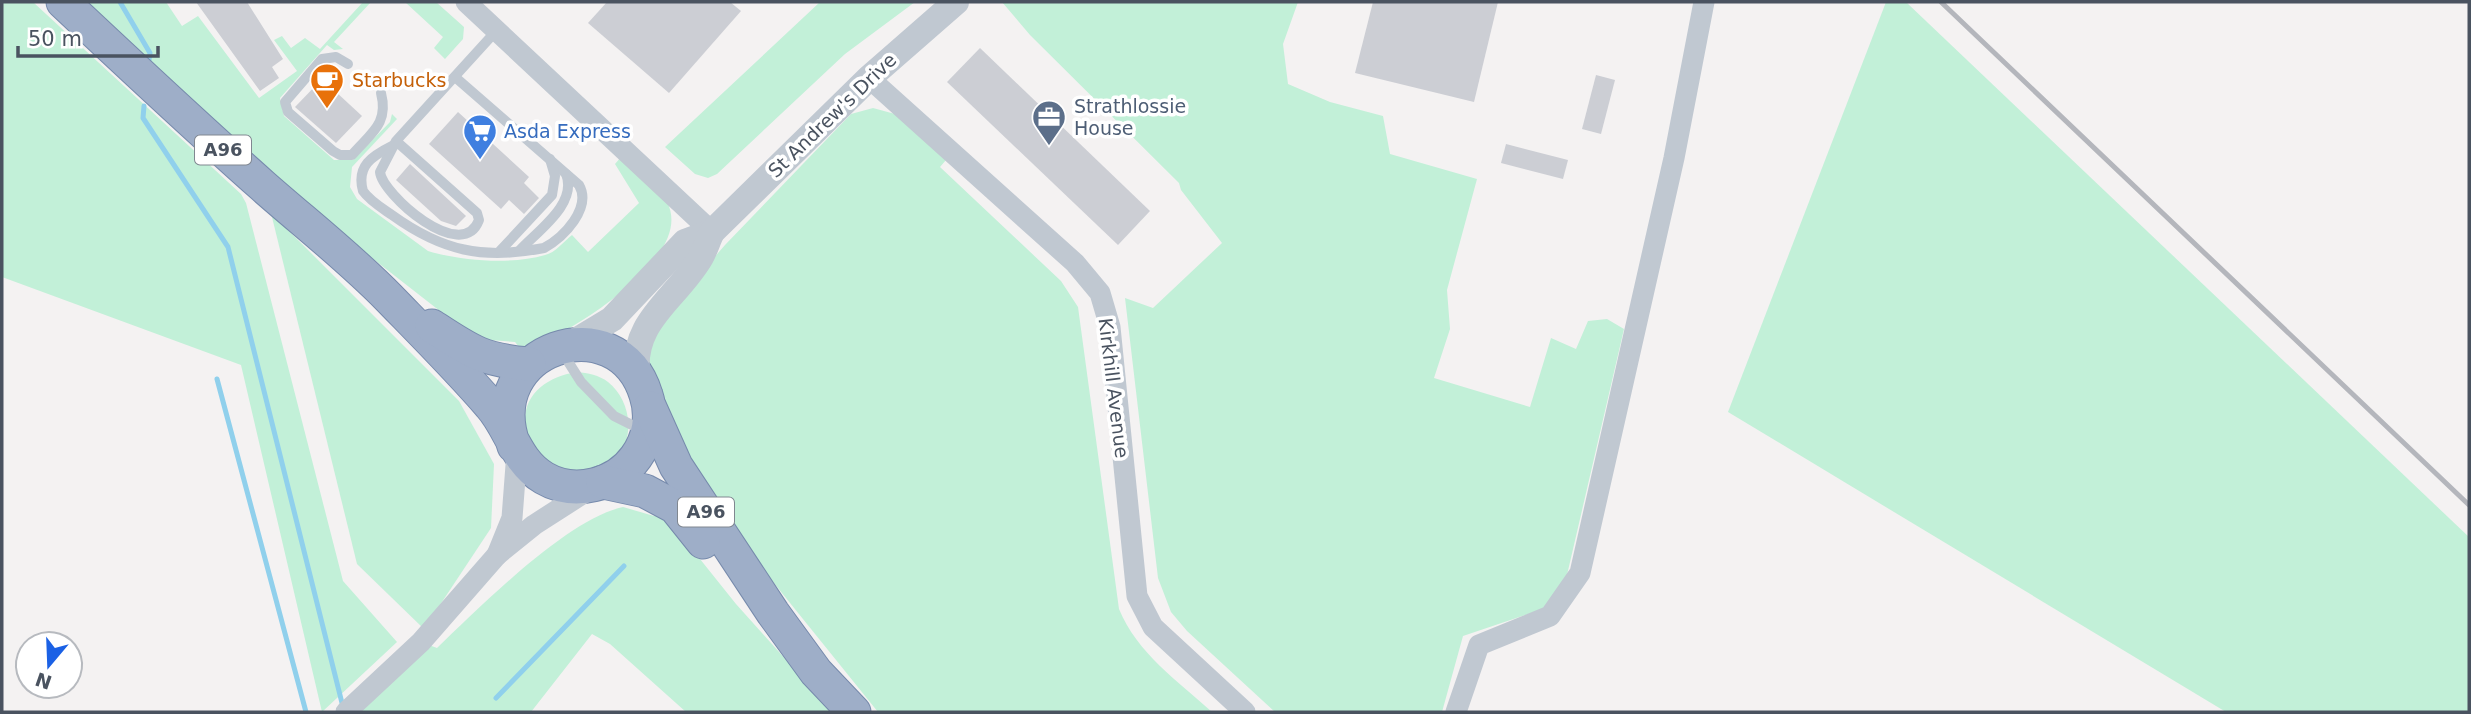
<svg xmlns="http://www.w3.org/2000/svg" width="2471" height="714" font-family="'DejaVu Sans',sans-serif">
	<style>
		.green { fill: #c2f0d8 }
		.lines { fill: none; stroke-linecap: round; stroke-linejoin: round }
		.stream { stroke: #90d0ec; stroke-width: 5 }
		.building { fill: #ccced4 }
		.trunk-casing { stroke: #768aac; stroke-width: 35 }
		.service { stroke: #c0c8d1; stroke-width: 10 }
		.minor { stroke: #c0c8d1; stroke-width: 21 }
		.tertiary { stroke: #c0c8d1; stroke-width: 26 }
		.trunk { stroke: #9eaec8; stroke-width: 33 }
		.rail { stroke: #b4b6bc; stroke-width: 5 }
		.labels { text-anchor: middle; stroke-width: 7; stroke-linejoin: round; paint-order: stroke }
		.shield { fill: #fff; stroke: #808790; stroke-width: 2 }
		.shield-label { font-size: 18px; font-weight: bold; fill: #4a5360 }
		.food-label { font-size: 19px; fill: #c56008; stroke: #fff; text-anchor: start }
		.service-label { font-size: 19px; fill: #4e5e75; stroke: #fff; text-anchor: start }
		.street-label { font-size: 19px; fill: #4a5360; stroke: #fff }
		.shop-label { font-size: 19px; fill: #366cbe; stroke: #fff; text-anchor: start }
	</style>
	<rect width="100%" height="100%" fill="#f4f2f2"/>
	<g class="green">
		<path d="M 2,2 L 33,2 L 241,194 L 246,203 L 343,581 L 397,642 L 322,712 L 241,365 L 2,277 Z"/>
		<path d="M 78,2 L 166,2 L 182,26 L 198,16 L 259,98 L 297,71 L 274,40 L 282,36 L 291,48 L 305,38 L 320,49 L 363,2 L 371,2 L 334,42 L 343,49 L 334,50 L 327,45 L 280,98 L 284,116 L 334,160 L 353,160 L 390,122 L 392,114 L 397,119 L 352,167 L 350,187 L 357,199 L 428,251 C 462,261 511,265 545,255 C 555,253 564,241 572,235 L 588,252 L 639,203 L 615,164 L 621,157 C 634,170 659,185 667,202 C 697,259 566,333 524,353 L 515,342 L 489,340 L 486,347 L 263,173 Z"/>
		<path d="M 405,2 L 436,2 L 464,27 L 463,39 L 445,59 L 434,48 L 443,37 Z"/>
		<path d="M 820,2 L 915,2 L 845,54 L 717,174 L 708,178 L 695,174 L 665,147 Z"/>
		<path d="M 1002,2 L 1298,2 L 1283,44 L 1288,84 L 1330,102 L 1383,116 L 1390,154 L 1477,179 L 1447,290 L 1450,329 L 1434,378 L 1530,407 L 1551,338 L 1576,349 L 1588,321 L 1607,319 L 1624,329 L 1567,575 L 1543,609 L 1463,636 L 1442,712 L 1275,712 L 1187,631 L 1171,612 L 1158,578 L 1125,298 L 1153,308 L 1222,243 L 1181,190 L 1179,183 L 1030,35 Z"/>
		<path d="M 1886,2 L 1906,2 L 2469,537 L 2469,712 L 2226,712 L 1728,412 Z"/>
		<path d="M 873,108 L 895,114 L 946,160 L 940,167 L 1061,281 L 1078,307 L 1119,609 C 1137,653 1178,681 1212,712 L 878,712 L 761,567 L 692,467 L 655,390 L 646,353 L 663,316 L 725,245 L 851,114 Z"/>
		<path d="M 271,213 L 459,401 L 494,464 L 491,528 L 424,629 L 357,564 Z"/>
		<path d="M 577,372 C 588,373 599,375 608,382 C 633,402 637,445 609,465 C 601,471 587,473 577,476 L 535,455 C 531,445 525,433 525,422 C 524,392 550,376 577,372 Z"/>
		<path d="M 623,507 L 654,516 L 658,510 L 664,514 L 736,604 L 833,712 L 686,712 L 610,644 L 592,634 L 531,712 L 346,712 L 421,642 L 437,648 C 480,607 567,519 623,507 Z"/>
	</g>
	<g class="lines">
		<g class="stream">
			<path d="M 120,2 L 150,53 L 149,60"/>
			<path d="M 144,106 L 143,118 L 228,247 L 343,707"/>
			<path d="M 217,379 L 306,712"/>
			<path d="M 496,698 L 624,566"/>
		</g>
	</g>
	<g class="building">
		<path d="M 196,2 L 247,2 L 283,59 L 272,67 L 279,78 L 260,91 Z"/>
		<path d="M 607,2 L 730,2 L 741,11 L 669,93 L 588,23 Z"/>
		<path d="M 1373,2 L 1498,2 L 1474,102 L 1355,73 Z"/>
		<path d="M 980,48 L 1150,211 L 1118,245 L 947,82 Z"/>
		<path d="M 1596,75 L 1615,80 L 1601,134 L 1582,129 Z"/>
		<path d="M 322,79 L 362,116 L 336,143 L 295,107 Z"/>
		<path d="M 458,112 L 529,177 L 524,183 L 539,198 L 524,214 L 509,200 L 501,209 L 429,144 Z"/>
		<path d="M 1506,144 L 1568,160 L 1563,179 L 1501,163 Z"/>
		<path d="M 410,164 L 466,216 L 456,226 L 441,221 L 396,180 Z"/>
	</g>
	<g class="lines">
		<g class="trunk-casing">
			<g id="trunk">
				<path d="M 63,2 C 129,64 195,126 263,186 C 305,223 350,258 389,298 C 423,333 458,368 490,405 C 511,428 515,461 544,478 C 575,496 616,485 636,457 C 649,439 653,416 646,395 C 618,303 478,347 514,446"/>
				<path d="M 432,326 C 470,351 482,360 529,364"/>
				<path d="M 650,408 L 676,466 L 773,613 L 816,672 L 854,712"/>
				<path d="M 603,482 L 645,491 L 675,507 L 703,542"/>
			</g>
		</g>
		<g class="service">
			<path d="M 348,64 L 336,57 L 322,59 L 285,102 L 288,112 L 333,151 L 340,155 L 352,155 C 371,133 389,124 381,93"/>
			<path d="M 396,141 L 477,213 L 479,220 C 462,265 382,194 380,172 L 396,141 L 497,30"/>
			<path d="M 392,146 C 372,156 356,166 363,191 C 370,201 382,208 392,215 C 442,251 483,260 544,248 C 564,237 592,208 579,185 L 455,77"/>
			<path d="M 500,251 L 552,195 L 555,176 L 550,159"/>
			<path d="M 519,251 C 537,231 578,204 566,174"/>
			<path d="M 562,352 L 581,382 L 614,416 L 644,431"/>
		</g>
		<g class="minor">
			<path d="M 466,2 L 712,232"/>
			<path d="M 869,78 L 1075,263 L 1100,293 L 1110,327 L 1137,596 L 1153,627 L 1245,712"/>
			<path d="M 517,452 L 512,518 L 497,555 L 534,525 L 590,489"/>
			<path d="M 346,712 L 421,642 L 497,555"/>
			<path d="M 1456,712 L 1479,645 L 1550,616 L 1580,573 L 1674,158 L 1704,2"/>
		</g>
		<g class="tertiary">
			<path d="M 569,345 L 612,319 L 685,242 L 712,232"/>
			<path d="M 637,376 C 631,320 676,300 701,257 C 705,250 708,240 712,232 L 869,78 L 956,2"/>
		</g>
		<use href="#trunk" class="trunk"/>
		<path class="rail" d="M 1941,2 L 2469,505"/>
	</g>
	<defs>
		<g id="cafe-pin" transform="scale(1.75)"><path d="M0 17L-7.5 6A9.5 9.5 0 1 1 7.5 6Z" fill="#e8710a" stroke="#fff"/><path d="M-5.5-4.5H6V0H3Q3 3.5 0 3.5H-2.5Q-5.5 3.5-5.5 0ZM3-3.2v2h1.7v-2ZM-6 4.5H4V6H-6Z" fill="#fff"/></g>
		<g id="office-pin" transform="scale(1.75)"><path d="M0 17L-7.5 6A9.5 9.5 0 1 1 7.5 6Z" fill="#5c6f8a" stroke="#fff"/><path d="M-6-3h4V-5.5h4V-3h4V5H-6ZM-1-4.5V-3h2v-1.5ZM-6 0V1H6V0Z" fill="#fff"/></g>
		<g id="supermarket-pin" transform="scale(1.75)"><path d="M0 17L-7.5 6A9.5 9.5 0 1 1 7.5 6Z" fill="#3f7fe0" stroke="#fff"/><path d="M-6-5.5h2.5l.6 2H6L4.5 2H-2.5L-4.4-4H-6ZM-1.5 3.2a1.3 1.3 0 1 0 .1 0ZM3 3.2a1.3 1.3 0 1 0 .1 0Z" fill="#fff"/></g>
	</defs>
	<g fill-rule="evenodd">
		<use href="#cafe-pin" x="327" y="80"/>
		<use href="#office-pin" x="1049" y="117"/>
		<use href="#supermarket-pin" x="480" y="131"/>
	</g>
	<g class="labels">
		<g class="shield">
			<rect x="195" y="135.5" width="56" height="29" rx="5"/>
			<rect x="678" y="497.5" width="56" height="29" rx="5"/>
		</g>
		<g class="shield-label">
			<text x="223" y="156">A96</text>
			<text x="706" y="518">A96</text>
		</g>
		<g class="food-label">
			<text x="352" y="87">Starbucks</text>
		</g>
		<g class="service-label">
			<text x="1074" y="113">Strathlossie<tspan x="1074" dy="22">House</tspan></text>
		</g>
		<g class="street-label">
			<text transform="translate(832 115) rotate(-44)" y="7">St Andrew's Drive</text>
			<text transform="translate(1114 388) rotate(83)" y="7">Kirkhill Avenue</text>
		</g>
		<g class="shop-label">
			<text x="504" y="138">Asda Express</text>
		</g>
	</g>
	<rect width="2471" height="714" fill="none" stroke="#4a5360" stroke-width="7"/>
	<g transform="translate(49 665) rotate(199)"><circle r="33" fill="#ffffff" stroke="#b7babf" stroke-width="2"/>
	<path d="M0-5L12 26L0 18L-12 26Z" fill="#1b61e5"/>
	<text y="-10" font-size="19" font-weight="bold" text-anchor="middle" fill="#4a5360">N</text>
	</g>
	<path d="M18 46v10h140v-10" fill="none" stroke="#4a5360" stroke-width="3.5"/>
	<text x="28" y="46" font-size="21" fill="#4a5360" stroke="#ffffff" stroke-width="5" paint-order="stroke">50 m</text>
</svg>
